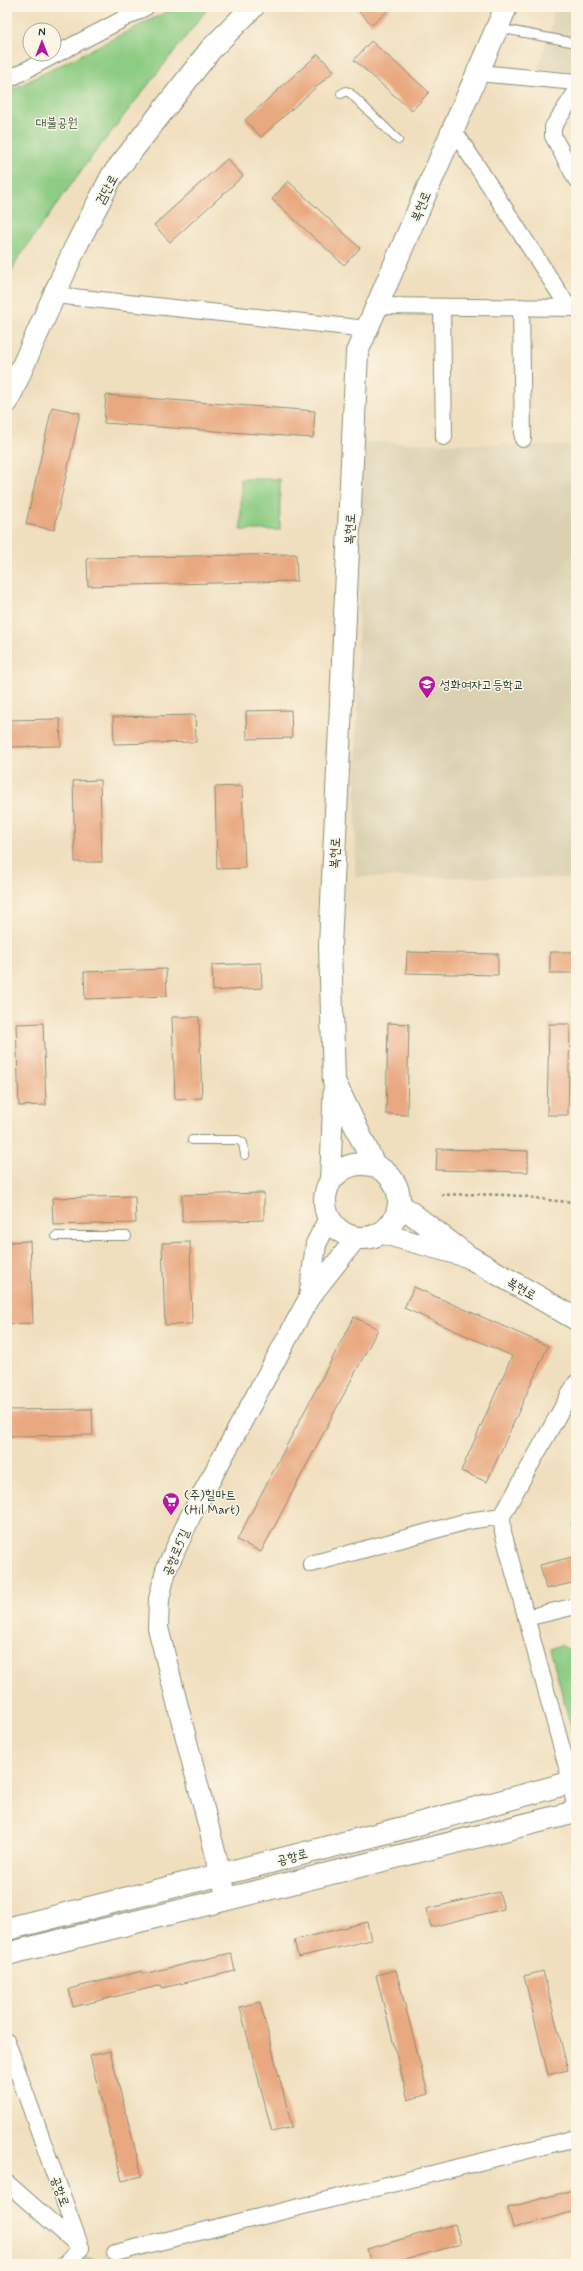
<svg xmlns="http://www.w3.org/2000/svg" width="583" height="2271" font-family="Mynerve,'Poor Story',sans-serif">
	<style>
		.built { fill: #dbd1b2 }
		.green { fill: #8dcc83; stroke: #56845c }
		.building { fill: #e9a980 }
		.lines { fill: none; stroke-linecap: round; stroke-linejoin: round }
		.service-casing { stroke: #888e79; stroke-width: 10 }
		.minor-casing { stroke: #888e79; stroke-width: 18 }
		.tertiary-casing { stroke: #888e79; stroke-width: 22 }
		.secondary-casing { stroke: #888e79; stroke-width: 24 }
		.path { stroke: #888e79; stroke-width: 2.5; stroke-dasharray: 3 3; stroke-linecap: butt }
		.service { stroke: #fff; stroke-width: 8 }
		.minor { stroke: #fff; stroke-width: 16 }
		.tertiary { stroke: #fff; stroke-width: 20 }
		.secondary { stroke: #fff; stroke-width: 22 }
		.labels { text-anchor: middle; stroke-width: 3; stroke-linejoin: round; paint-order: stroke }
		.park-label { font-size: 13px; fill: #355a44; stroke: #fcf5e5 }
		.street-label { font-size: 13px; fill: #1f3d34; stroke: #fcf5e5 }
		.poi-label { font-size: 13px; fill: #1f3d34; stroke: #fcf5e5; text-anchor: start }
	</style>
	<rect width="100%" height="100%" fill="#fcf5e5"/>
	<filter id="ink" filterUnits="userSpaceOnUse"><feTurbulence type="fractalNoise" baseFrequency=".025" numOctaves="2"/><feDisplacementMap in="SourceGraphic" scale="8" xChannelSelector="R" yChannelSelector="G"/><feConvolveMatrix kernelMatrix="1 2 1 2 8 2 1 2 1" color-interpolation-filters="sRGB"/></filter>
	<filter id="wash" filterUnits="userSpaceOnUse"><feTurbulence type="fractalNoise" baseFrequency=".012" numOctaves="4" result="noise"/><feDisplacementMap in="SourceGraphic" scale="16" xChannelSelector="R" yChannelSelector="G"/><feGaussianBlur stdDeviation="0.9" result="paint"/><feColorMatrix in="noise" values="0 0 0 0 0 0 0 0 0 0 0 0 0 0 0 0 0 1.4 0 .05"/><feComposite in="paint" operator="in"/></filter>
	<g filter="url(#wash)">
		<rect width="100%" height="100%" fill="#f0dfbe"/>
		<g class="built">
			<path d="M 553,7 L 576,7 L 576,71 L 538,68 L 552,24 Z"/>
			<path d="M 361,442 L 576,446 L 576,878 L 355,877 Z"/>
		</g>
		<g class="green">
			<path d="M 176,7 L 209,7 L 83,168 L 17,260 L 7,281 L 7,92 Z"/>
			<rect x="241" y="479" width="39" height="51"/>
			<path d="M 560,1645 L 576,1653 L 576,1745 L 550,1649 Z"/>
			<path d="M 83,2256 L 108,2264 L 75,2264 Z"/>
		</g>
		<g id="blocks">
			<g class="building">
				<path d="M 355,7 L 392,7 L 372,25 Z"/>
				<path d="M 371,41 L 429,92 L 412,111 L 354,60 Z"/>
				<path d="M 318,54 L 334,71 L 261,137 L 245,120 Z"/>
				<path d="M 227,159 L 243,176 L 170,242 L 154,225 Z"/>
				<path d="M 288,181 L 360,248 L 344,265 L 272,199 Z"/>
				<path d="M 106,395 L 315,411 L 313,438 L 104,423 Z"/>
				<path d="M 52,407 L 80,413 L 54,530 L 26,524 Z"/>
				<path d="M 296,554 L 297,581 L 88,586 L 87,558 Z"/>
				<path d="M 291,710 L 292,738 L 247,739 L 246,711 Z"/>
				<path d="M 195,715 L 196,742 L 114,744 L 113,717 Z"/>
				<path d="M 60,719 L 61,746 L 7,747 L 7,720 Z"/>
				<path d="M 100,780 L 102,862 L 75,862 L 73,781 Z"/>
				<path d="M 242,786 L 245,868 L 217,869 L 215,787 Z"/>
				<path d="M 407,952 L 498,954 L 498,975 L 406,973 Z"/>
				<rect x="550" y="952" width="26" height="21"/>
				<path d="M 261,963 L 262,988 L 213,991 L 212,965 Z"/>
				<path d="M 166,969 L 167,996 L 85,999 L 84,972 Z"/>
				<path d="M 172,1017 L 199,1017 L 202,1098 L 175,1099 Z"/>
				<path d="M 43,1023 L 46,1105 L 19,1106 L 16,1024 Z"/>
				<path d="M 388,1023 L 409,1024 L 407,1115 L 386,1114 Z"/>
				<path d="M 549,1024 L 570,1024 L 568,1115 L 547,1115 Z"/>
				<path d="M 437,1149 L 528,1151 L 528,1172 L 436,1170 Z"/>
				<path d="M 264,1193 L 264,1220 L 182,1222 L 182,1195 Z"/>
				<path d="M 135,1196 L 136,1223 L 53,1225 L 52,1198 Z"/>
				<path d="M 30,1241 L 33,1323 L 7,1324 L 7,1242 Z"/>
				<path d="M 190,1242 L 192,1324 L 165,1325 L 162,1243 Z"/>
				<path d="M 414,1287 L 548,1346 L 487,1482 L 461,1471 L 512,1356 L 404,1308 Z"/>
				<path d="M 354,1317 L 378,1329 L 261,1552 L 237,1540 Z"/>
				<path d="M 92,1409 L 93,1435 L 7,1436 L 7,1410 Z"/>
				<path d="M 576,1556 L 576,1582 L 546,1589 L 540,1565 Z"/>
				<path d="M 499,1892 L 504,1909 L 431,1927 L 426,1909 Z"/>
				<path d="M 367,1922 L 371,1940 L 298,1957 L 294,1940 Z"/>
				<path d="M 231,1953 L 235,1971 L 162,1988 L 162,1985 L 73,2007 L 69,1989 L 142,1971 L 143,1974 Z"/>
				<path d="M 396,1970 L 428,2094 L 408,2100 L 376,1975 Z"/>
				<path d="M 543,1971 L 568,2070 L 548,2075 L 524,1976 Z"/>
				<path d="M 260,2002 L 292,2127 L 272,2132 L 240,2007 Z"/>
				<path d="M 110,2051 L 142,2176 L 122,2181 L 90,2056 Z"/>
				<path d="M 576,2189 L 576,2211 L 513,2228 L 508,2208 Z"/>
				<path d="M 455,2224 L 461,2244 L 390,2264 L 371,2264 L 367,2249 Z"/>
			</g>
		</g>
	</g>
	<g filter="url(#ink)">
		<use href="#blocks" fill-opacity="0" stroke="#888e79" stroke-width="1"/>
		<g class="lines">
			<g class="service-casing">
				<g id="service">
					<path d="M 498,28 L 576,43"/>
					<path d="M 341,94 L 346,91 L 350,93 L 398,140"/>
					<path d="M 192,1140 L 238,1140 L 243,1143 L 245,1155"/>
					<path d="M 56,1236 L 127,1236"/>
					<path d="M 576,1523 L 576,1524"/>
				</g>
			</g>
			<g class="minor-casing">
				<g id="minor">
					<path d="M 478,73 L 576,82"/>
					<path d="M 7,80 L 146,7"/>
					<path d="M 576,92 L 553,127 L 553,136 L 576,179"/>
					<path d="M 453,129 L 569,308"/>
					<path d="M 55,295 L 367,329"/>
					<path d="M 377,306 L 576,308"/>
					<path d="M 442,307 L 444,437"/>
					<path d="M 521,307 L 523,439"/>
					<path d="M 576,1383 L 502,1516 L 503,1532 L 571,1782 L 576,1814"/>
					<path d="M 311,1564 L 468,1521 L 502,1516"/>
					<path d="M 526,1618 L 576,1606"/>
					<path d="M 7,2042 L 81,2248 L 7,2183"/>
					<path d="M 115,2253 L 576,2138"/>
					<path d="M 65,2264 L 81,2248"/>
				</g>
			</g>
			<g class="tertiary-casing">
				<g id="tertiary">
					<path d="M 330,1182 L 334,1081"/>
					<path d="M 380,1233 L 467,1257"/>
					<path d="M 309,1298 L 316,1244 L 329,1218"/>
					<path d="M 227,1899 L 158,1628 L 159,1599 L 166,1570 L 190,1517 L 309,1298 L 357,1237"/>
				</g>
			</g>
			<g class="secondary-casing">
				<g id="secondary">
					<path d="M 7,402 L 75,248 L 112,176 L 211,49 L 253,7"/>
					<circle cx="362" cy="1201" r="37"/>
					<path d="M 374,1165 L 334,1081 L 330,946 L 357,352 L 506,7"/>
					<path d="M 399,1204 L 469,1257 L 576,1319"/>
					<path d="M 7,1929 L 403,1828 L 576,1781"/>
					<path d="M 7,1954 L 576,1812"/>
				</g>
			</g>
			<path class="path" d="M 441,1195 C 468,1194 495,1194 521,1196 C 540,1198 557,1203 576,1201"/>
			<use href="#service" class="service"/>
			<use href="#minor" class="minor"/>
			<use href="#tertiary" class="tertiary"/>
			<use href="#secondary" class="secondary"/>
		</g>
	</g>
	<defs>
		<g id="school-pin" transform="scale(0.9)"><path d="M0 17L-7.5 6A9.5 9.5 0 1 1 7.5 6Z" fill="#b5179e" stroke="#fcf5e5"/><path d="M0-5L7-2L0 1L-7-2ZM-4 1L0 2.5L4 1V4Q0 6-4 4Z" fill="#fff"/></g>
		<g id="supermarket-pin" transform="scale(0.9)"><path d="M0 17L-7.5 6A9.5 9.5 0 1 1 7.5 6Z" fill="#b5179e" stroke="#fcf5e5"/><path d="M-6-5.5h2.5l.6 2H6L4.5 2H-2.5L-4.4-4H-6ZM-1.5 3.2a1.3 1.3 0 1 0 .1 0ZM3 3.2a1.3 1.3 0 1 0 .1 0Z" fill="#fff"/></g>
	</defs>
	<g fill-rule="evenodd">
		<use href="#school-pin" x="427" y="684"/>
		<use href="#supermarket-pin" x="171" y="1501"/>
	</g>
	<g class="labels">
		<g class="park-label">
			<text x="57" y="127">대불공원</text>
		</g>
		<g class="street-label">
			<text transform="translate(106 189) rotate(-61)" y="5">검단로</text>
			<text transform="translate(420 206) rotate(-67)" y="5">복현로</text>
			<text transform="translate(349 529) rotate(-87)" y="5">복현로</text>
			<text transform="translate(334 853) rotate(-87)" y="5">복현로</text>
			<text transform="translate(522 1288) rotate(30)" y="5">복현로</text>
			<text transform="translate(175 1552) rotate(-67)" y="5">공항로5길</text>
			<text transform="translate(292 1856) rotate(-14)" y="5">공항로</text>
			<text transform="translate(61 2191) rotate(70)" y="5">공항로</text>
		</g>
		<g class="poi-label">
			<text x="440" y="689">성화여자고등학교</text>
			<text x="184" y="1499">(주)힐마트<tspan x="184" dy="15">(Hil Mart)</tspan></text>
		</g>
	</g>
	<rect width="583" height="2271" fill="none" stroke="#fcf5e5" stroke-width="24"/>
	<g transform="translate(42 42)"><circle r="19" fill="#fcf5e5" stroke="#a4ab9e"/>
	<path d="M0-3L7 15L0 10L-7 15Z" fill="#b5179e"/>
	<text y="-6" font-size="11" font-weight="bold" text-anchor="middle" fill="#1f3d34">N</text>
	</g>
</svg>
